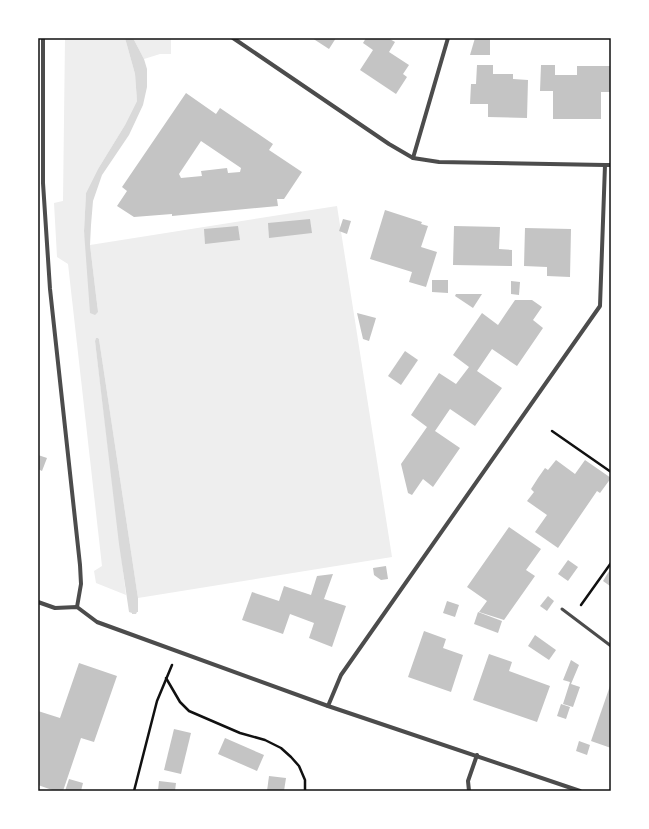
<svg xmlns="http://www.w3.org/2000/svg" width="649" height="829" font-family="'PT Sans',sans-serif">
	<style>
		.green { fill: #eee }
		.water { fill: #d9d9d9 }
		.building { fill: #c4c4c4; fill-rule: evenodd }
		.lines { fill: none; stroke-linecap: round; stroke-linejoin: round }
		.path { stroke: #111; stroke-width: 2.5 }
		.service { stroke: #4c4c4c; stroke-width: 3 }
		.minor { stroke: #4c4c4c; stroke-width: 4 }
		.neatline { fill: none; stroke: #111; stroke-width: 1.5 }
	</style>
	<rect width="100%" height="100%" fill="#fff"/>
	<g class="green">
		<path d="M 65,38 L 125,38 L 135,74 L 137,101 L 125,125 L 98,169 L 86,193 L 84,231 L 98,312 L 90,245 L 337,206 L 392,557 L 138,598 L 99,339 L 98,338 L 96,338 L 95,341 L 126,595 L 96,583 L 94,571 L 102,566 L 68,264 L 57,257 L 54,203 L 63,201 Z"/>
		<path d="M 133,38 L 171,38 L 171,54 L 160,54 L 144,59 Z"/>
	</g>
	<g class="water">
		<path d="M 125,38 L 133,38 L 144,59 L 147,69 L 147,87 L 143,105 L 129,135 L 102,175 L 93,201 L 91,225 L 90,245 L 98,312 L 95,315 L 90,313 L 84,231 L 86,193 L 98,169 L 125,125 L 137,101 L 135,74 Z"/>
		<path d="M 96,338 L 98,338 L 99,339 L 138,598 L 138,612 L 137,612 L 136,614 L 132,614 L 132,613 L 129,612 L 119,544 L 95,341 Z"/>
	</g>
	<g class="building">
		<path d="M 312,38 L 336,38 L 329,49 Z"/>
		<path d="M 366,38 L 388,38 L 395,42 L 389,52 L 409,65 L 403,74 L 407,77 L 396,94 L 360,70 L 373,50 L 363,43 Z"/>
		<path d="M 475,38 L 490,38 L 490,55 L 470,55 Z"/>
		<path d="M 477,65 L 493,65 L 493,74 L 513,74 L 513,79 L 528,80 L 527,118 L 488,117 L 488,104 L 470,104 L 471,84 L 476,84 Z"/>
		<path d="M 541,65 L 555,65 L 555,75 L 577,75 L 577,66 L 611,66 L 611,92 L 601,92 L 601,119 L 553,119 L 553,91 L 540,91 Z"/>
		<path d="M 186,93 L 216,114 L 220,108 L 273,144 L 269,150 L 302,172 L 284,199 L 277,199 L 278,206 L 172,216 L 172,214 L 134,217 L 117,206 L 127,191 L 122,187 ZM 201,141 L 241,168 L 240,172 L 228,173 L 227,168 L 201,171 L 202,176 L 181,178 L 179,174 Z"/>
		<path d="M 385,210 L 422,222 L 421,224 L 428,226 L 421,247 L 437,252 L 426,287 L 409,282 L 412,272 L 370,259 Z"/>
		<path d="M 310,219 L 312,233 L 269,238 L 268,223 Z"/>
		<path d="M 343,219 L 351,221 L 347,234 L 339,231 Z"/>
		<path d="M 238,226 L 240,240 L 205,244 L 204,229 Z"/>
		<path d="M 454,226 L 500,227 L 499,249 L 512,250 L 512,266 L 453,265 Z"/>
		<path d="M 525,228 L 571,229 L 570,277 L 547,276 L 547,267 L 524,266 Z"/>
		<path d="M 432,280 L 448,280 L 448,293 L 432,292 Z"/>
		<path d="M 511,281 L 520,282 L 519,295 L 511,294 Z"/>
		<path d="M 456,294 L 482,294 L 473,308 L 455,296 Z"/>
		<path d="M 515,300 L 532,300 L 542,307 L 533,320 L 543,328 L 517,366 L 492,349 L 477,371 L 502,388 L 475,426 L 450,409 L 435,431 L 460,448 L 433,487 L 423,479 L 412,495 L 408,493 L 401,464 L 427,427 L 411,415 L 439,373 L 456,384 L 469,367 L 453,355 L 482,313 L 498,325 Z"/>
		<path d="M 357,313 L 376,318 L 369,341 L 363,339 Z"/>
		<path d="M 405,351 L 418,360 L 401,385 L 388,376 Z"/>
		<path d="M 38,455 L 47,458 L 42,471 L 38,469 Z"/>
		<path d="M 556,460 L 575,474 L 585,460 L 611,478 L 600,493 L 597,491 L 558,548 L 535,532 L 547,515 L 527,501 L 534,492 L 531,489 L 538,478 L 545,468 L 548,470 Z"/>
		<path d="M 509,527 L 541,549 L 526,570 L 535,576 L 504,620 L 479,612 L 487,601 L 467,587 Z"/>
		<path d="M 568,560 L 578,567 L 568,581 L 558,574 Z"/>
		<path d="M 386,566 L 388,579 L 381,580 L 374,575 L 373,568 Z"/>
		<path d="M 611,568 L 611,585 L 610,586 L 603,581 Z"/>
		<path d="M 333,574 L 324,599 L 346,606 L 332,647 L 309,638 L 314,623 L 290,614 L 283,634 L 242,620 L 252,592 L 279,601 L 284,586 L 311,595 L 317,576 Z"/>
		<path d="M 548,596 L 554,601 L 547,611 L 540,606 Z"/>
		<path d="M 447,601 L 459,605 L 455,617 L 443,613 Z"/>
		<path d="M 478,612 L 502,621 L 498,633 L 474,624 Z"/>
		<path d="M 424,631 L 446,639 L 443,648 L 463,655 L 451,692 L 408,677 Z"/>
		<path d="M 535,635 L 556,650 L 549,660 L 528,646 Z"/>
		<path d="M 489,654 L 512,662 L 509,671 L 550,686 L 537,722 L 473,700 Z"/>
		<path d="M 571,660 L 579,665 L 571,684 L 580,687 L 573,707 L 563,704 L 570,682 L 563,680 Z"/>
		<path d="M 79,663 L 117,676 L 94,742 L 81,738 L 63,791 L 55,791 L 38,785 L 38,711 L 60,718 Z"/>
		<path d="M 611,683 L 611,748 L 591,741 Z"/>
		<path d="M 561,704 L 570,707 L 566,719 L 557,716 Z"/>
		<path d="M 174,729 L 191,733 L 181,774 L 164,770 Z"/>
		<path d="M 225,738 L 264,755 L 257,771 L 218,754 Z"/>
		<path d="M 579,741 L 590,745 L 587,755 L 576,751 Z"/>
		<path d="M 269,776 L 286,778 L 284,791 L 267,791 Z"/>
		<path d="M 69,779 L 83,783 L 81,791 L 65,791 Z"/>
		<path d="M 159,781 L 176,783 L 175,791 L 158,791 Z"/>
	</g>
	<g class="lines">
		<g class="path">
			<path d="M 552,431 L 611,472"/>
			<path d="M 581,605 L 611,563"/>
			<path d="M 166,678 L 180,702 L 189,711 L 240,733 L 265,740 L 281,748 L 291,757 L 299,766 L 305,780 L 305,791"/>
			<path d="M 134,791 L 157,701 L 172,665"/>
		</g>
		<path class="service" d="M 562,609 L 611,646"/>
		<g class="minor">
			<path d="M 43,38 L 43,183 L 50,289 L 80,565 L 81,584 L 77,607"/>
			<path d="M 233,38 L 389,144 L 413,158 L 439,162 L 605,165"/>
			<path d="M 413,158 L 448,38"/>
			<path d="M 38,602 L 55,608 L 77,607 L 97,622 L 328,706 L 580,791"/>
			<path d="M 328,706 L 341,675 L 600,306 L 605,165 L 611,165"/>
			<path d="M 469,791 L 468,781 L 477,755"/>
		</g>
	</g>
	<rect width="649" height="829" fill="none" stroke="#ffffff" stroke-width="78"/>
	<rect x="39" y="39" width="571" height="751" class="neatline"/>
</svg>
